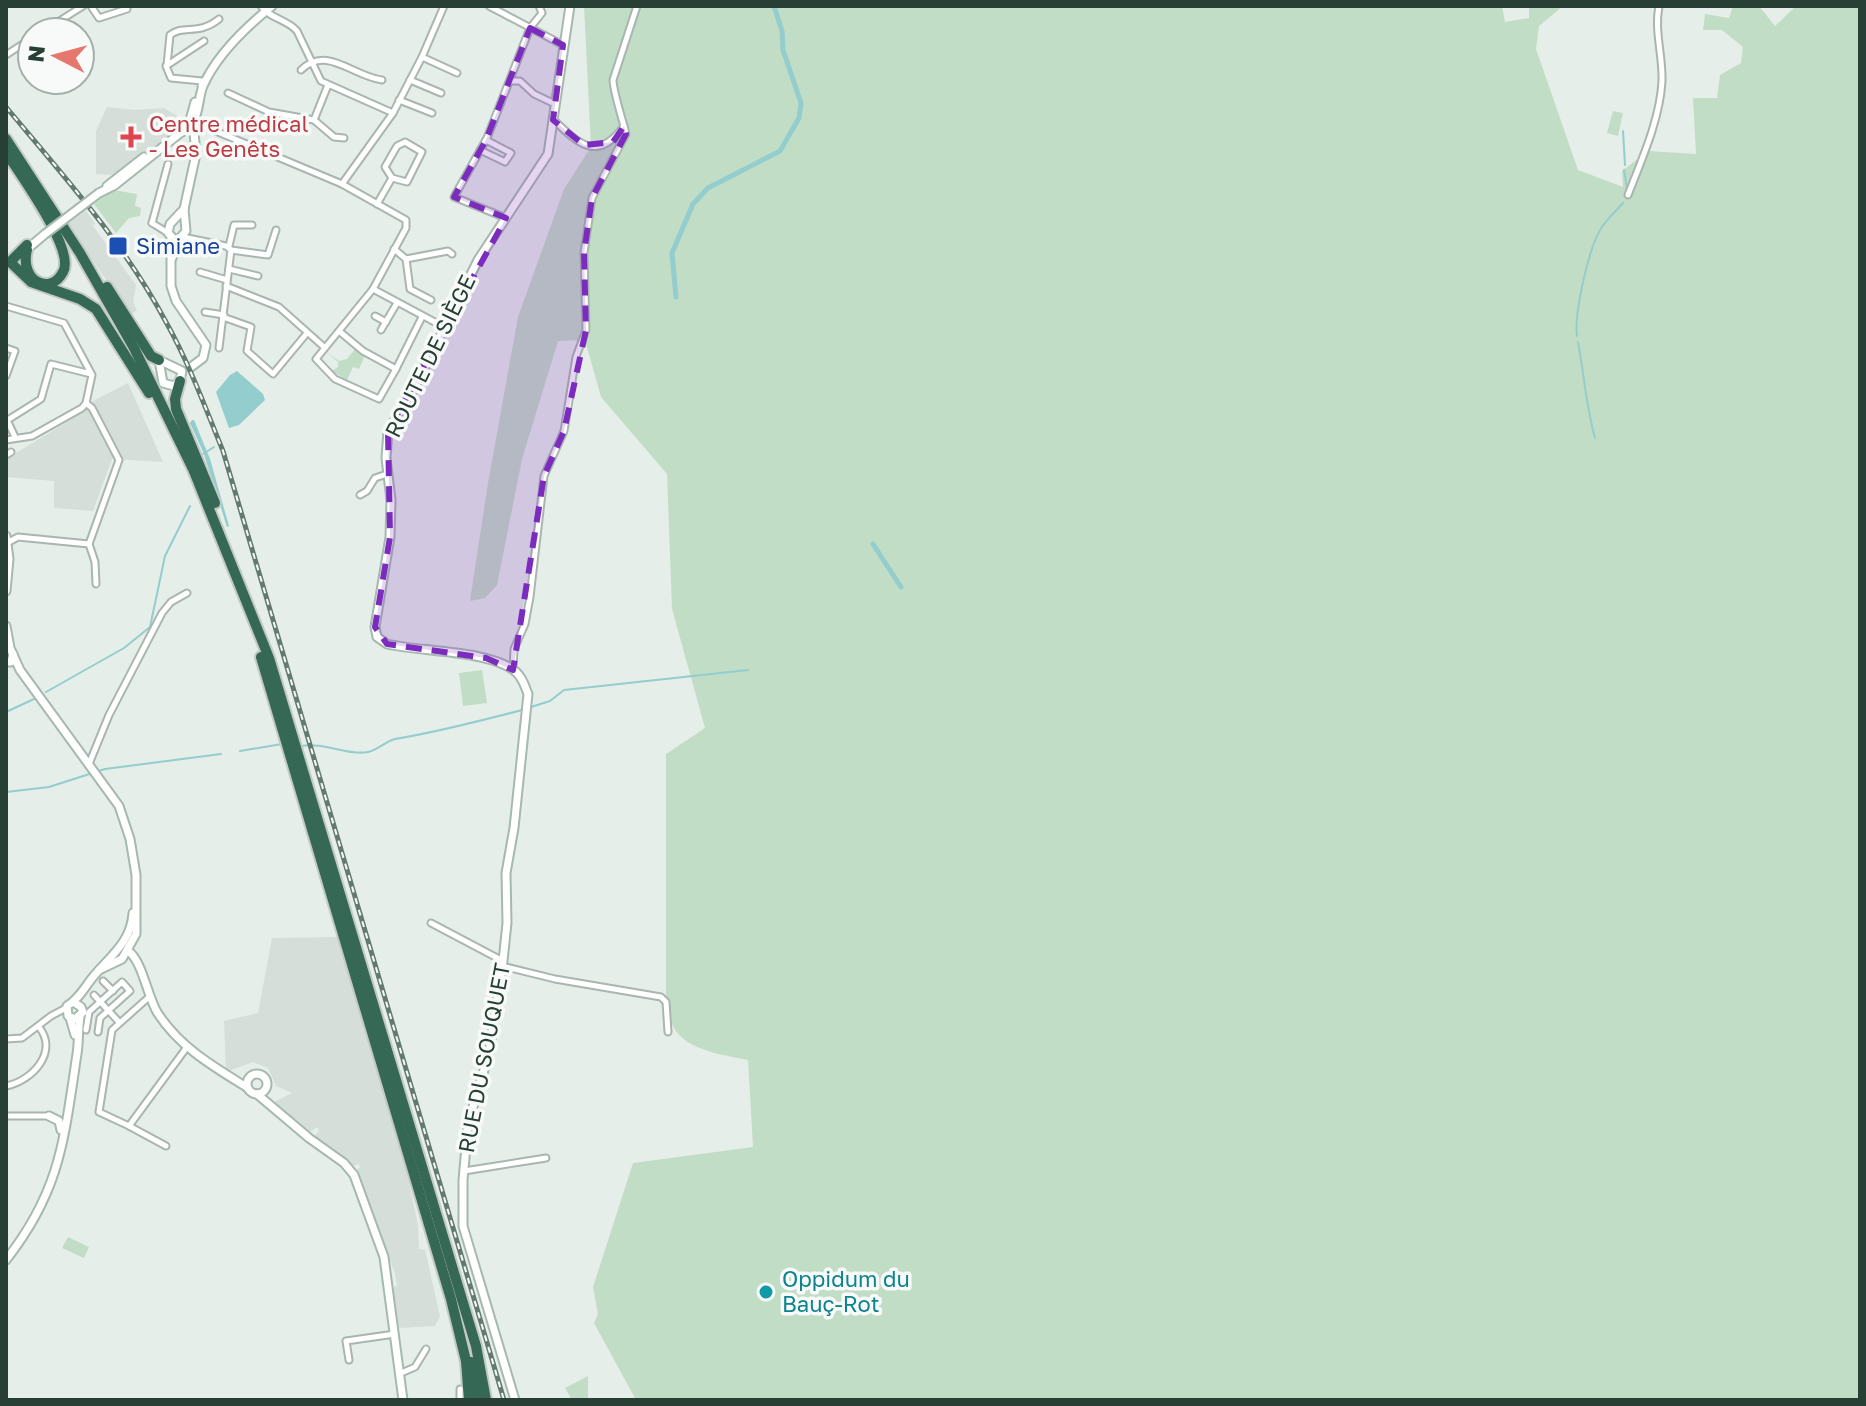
<svg xmlns="http://www.w3.org/2000/svg" width="1866" height="1406" font-family="'Golos Text',sans-serif">
	<style>
		.built { fill: #d5ded8 }
		.green { fill: #c2ddc5 }
		.water { fill: #94cdcd }
		.lines { fill: none; stroke-linecap: round; stroke-linejoin: round }
		.stream { stroke: #94cdcd; stroke-width: 2 }
		.canal { stroke: #94cdcd; stroke-width: 5 }
		.street-casing { stroke: #a9b6af; stroke-width: 9 }
		.secondary-casing { stroke: #a6b9af; stroke-width: 11 }
		.highway-casing { stroke: #c3c9c6; stroke-width: 14 }
		.street { stroke: #fff; stroke-width: 5 }
		.secondary { stroke: #fff; stroke-width: 7 }
		.highway { stroke: #356855; stroke-width: 10 }
		.rail-casing { stroke: #627a6f; stroke-width: 5 }
		.rail { stroke: #f7faf8; stroke-width: 2; stroke-dasharray: 6; stroke-linecap: butt }
		.secondary-bridge-casing { stroke: #a6b9af; stroke-width: 11; stroke-linecap: butt }
		.secondary-bridge { stroke: #fff; stroke-width: 7 }
		.marked { fill: #7b2cbf; fill-opacity: 0.2; stroke: #7b2cbf; stroke-width: 6; stroke-dasharray: 16 10; stroke-linejoin: round }
		.health-dot { fill: #e0444e; stroke: #f7faf8; stroke-width: 3 }
		.transit-dot { fill: #1a4fb4; stroke: #f7faf8; stroke-width: 3 }
		.culture-dot { fill: #0f9aa8; stroke: #f7faf8; stroke-width: 3 }
		.labels { text-anchor: middle; stroke-width: 7; stroke-linejoin: round; paint-order: stroke }
		.health-label { font-size: 22px; fill: #be3a42; stroke: #f7faf8; text-anchor: start }
		.transit-label { font-size: 22px; fill: #164399; stroke: #f7faf8; text-anchor: start }
		.street-label { font-size: 22px; fill: #273f34; stroke: #f7faf8 }
		.culture-label { font-size: 22px; fill: #0d838f; stroke: #f7faf8; text-anchor: start }
	</style>
	<rect width="100%" height="100%" fill="#e6eee9"/>
	<g class="built">
		<path d="M 107,107 L 134,110 L 164,108 L 185,121 L 160,143 L 112,175 L 96,174 L 96,131 Z"/>
		<path d="M 86,211 L 95,223 L 93,226 L 136,285 L 133,302 L 137,310 L 131,315 L 67,224 Z"/>
		<path d="M 128,383 L 163,462 L 112,459 L 93,511 L 54,508 L 54,481 L 6,477 L 6,459 L 82,413 L 93,401 Z"/>
		<path d="M 339,937 L 403,1154 L 418,1225 L 419,1249 L 425,1250 L 440,1316 L 435,1326 L 399,1328 L 393,1287 L 397,1286 L 395,1273 L 370,1209 L 357,1169 L 360,1168 L 359,1164 L 352,1166 L 316,1140 L 314,1137 L 319,1131 L 317,1127 L 310,1132 L 304,1131 L 270,1104 L 292,1093 L 276,1086 L 268,1068 L 253,1062 L 226,1072 L 224,1021 L 258,1013 L 272,938 Z"/>
	</g>
	<g class="green">
		<path d="M 584,6 L 1502,6 L 1505,22 L 1529,18 L 1529,6 L 1563,6 L 1539,26 L 1536,49 L 1578,170 L 1623,187 L 1622,171 L 1648,151 L 1696,154 L 1693,98 L 1717,98 L 1720,75 L 1741,63 L 1743,47 L 1722,30 L 1703,30 L 1705,14 L 1729,18 L 1733,6 L 1759,6 L 1775,26 L 1796,6 L 1860,6 L 1860,1400 L 636,1400 L 594,1323 L 598,1314 L 593,1287 L 633,1163 L 753,1147 L 748,1060 C 725,1055 685,1051 673,1026 C 670,1019 668,1009 666,1001 L 666,754 L 705,728 L 672,609 L 667,474 L 601,397 L 585,340 L 558,341 L 522,459 L 497,585 L 485,598 L 470,601 L 488,483 L 518,317 L 564,189 L 591,147 Z"/>
		<path d="M 1613,111 L 1623,113 L 1618,136 L 1607,133 Z"/>
		<path d="M 113,190 L 137,194 L 135,206 L 141,208 L 140,216 L 129,218 L 116,233 L 94,204 Z"/>
		<path d="M 355,349 L 365,355 L 359,369 L 353,367 L 347,380 L 332,371 L 338,367 L 338,362 L 327,352 L 339,361 L 347,359 Z"/>
		<path d="M 482,670 L 487,703 L 463,706 L 459,673 Z"/>
		<path d="M 68,1237 L 89,1247 L 84,1258 L 62,1248 Z"/>
		<path d="M 588,1376 L 588,1400 L 572,1400 L 565,1388 Z"/>
	</g>
	<g class="water">
		<path d="M 237,371 L 263,394 L 265,400 L 239,425 L 229,428 L 216,392 L 230,375 Z"/>
		<path d="M 192,420 L 194,420 L 210,459 L 229,526 L 227,527 L 204,454 L 190,423 Z"/>
	</g>
	<g class="lines">
		<g class="stream">
			<path d="M 70,18 L 88,6"/>
			<path d="M 1623,131 L 1625,165"/>
			<path d="M 1624,170 L 1627,188"/>
			<path d="M 1577,336 C 1574,314 1589,245 1602,227 C 1608,218 1616,211 1623,203"/>
			<path d="M 1578,342 C 1584,374 1586,406 1595,438"/>
			<path d="M 203,454 L 214,447"/>
			<path d="M 46,692 L 124,648 L 150,627 L 165,556 L 190,506"/>
			<path d="M 528,708 L 550,701 L 564,690 L 748,670"/>
			<path d="M 6,712 L 34,699"/>
			<path d="M 301,746 C 324,742 349,756 368,752 C 378,750 386,741 395,739 C 438,732 480,721 522,710"/>
			<path d="M 240,751 L 282,744"/>
			<path d="M 6,792 L 49,787 L 105,769 L 221,754"/>
		</g>
		<g class="canal">
			<path d="M 676,297 L 672,253 L 693,204 L 708,188 L 780,151 L 799,118 L 801,103 L 783,50 L 782,31 L 774,6"/>
			<path d="M 873,544 L 901,587"/>
		</g>
		<g class="street-casing">
			<g id="street">
				<path d="M 91,6 L 99,18 L 127,9"/>
				<path d="M 261,6 C 270,19 287,19 297,31 L 321,81 L 393,113"/>
				<path d="M 489,6 L 563,45"/>
				<path d="M 42,32 L 83,6"/>
				<path d="M 6,55 L 32,38"/>
				<path d="M 422,57 L 457,73"/>
				<path d="M 167,65 L 170,35 C 184,24 198,36 219,19"/>
				<path d="M 301,70 C 327,45 352,76 382,80"/>
				<path d="M 410,80 L 441,93"/>
				<path d="M 510,81 L 520,81 L 534,94 L 555,104"/>
				<path d="M 201,86 L 202,81 L 171,78 L 166,66 L 204,41"/>
				<path d="M 228,93 L 269,112 L 314,120 L 328,85"/>
				<path d="M 399,100 L 432,113"/>
				<path d="M 314,120 L 334,137 L 344,138"/>
				<path d="M 554,120 C 579,145 598,162 624,126"/>
				<path d="M 206,127 L 342,184 L 406,220 L 406,228 L 373,289 L 444,327"/>
				<path d="M 405,142 L 422,152 L 407,182 L 392,178 L 385,167 L 397,146 Z"/>
				<path d="M 480,150 L 505,162 L 511,153 L 486,140"/>
				<path d="M 342,184 L 393,113 L 422,57 L 444,6"/>
				<path d="M 1628,195 C 1642,159 1660,119 1662,81 C 1663,56 1654,31 1659,6"/>
				<path d="M 377,204 L 392,178"/>
				<path d="M 506,218 L 454,197 L 487,138 L 530,28 L 542,13 L 539,6"/>
				<path d="M 152,223 L 168,164"/>
				<path d="M 152,223 L 168,233"/>
				<path d="M 183,237 L 226,246 L 231,250 L 219,348"/>
				<path d="M 229,246 L 234,225 L 252,225"/>
				<path d="M 394,249 L 406,259 L 448,251 L 452,254"/>
				<path d="M 231,250 L 268,255 L 276,230"/>
				<path d="M 406,259 L 410,289 L 431,300"/>
				<path d="M 229,269 L 258,276"/>
				<path d="M 200,272 L 227,280"/>
				<path d="M 226,286 L 279,307 L 324,347"/>
				<path d="M 373,289 L 316,359 L 335,379 L 379,399 L 396,369"/>
				<path d="M 6,306 L 64,323 L 92,375 L 86,403 L 82,408 L 32,436 L 6,440"/>
				<path d="M 205,312 L 224,315"/>
				<path d="M 375,316 L 386,322"/>
				<path d="M 223,317 L 251,327 L 247,351 L 273,374 L 307,333"/>
				<path d="M 381,330 L 397,303"/>
				<path d="M 339,331 L 363,351 L 396,369 L 422,317"/>
				<path d="M 6,348 L 15,351 L 6,376"/>
				<path d="M 7,420 L 15,437"/>
				<path d="M 6,421 L 41,399 L 51,364 L 91,374"/>
				<path d="M 6,455 L 11,452"/>
				<path d="M 360,495 L 367,491 L 375,478 L 387,474"/>
				<path d="M 7,543 L 18,537 L 89,544 L 119,460 L 92,408 L 86,403"/>
				<path d="M 89,544 L 95,562 L 96,584"/>
				<path d="M 513,670 L 514,649 L 525,624 L 530,597 L 544,476 L 564,431 L 576,357 L 586,330 L 584,253 L 592,198 L 626,134 C 623,121 613,91 613,80 L 637,6"/>
				<path d="M 89,764 L 109,715 L 162,613 L 171,602 L 187,593"/>
				<path d="M 431,923 L 503,961"/>
				<path d="M 502,966 L 555,979 L 661,997 L 666,1002 L 668,1032"/>
				<path d="M 103,981 L 113,991"/>
				<path d="M 94,995 L 119,1022"/>
				<path d="M 149,997 L 112,1030 L 99,1112 L 129,1126 L 187,1047"/>
				<path d="M 86,1030 L 89,1012 L 122,982 L 130,991 L 100,1018 L 98,1032"/>
				<path d="M 6,1039 L 22,1038 L 51,1016 L 66,1008"/>
				<path d="M 6,1086 C 32,1081 59,1052 39,1027"/>
				<path d="M 6,1116 L 49,1116"/>
				<path d="M 129,1126 L 166,1146"/>
				<path d="M 464,1171 L 546,1158"/>
				<path d="M 349,1360 L 346,1341 L 395,1334"/>
				<path d="M 399,1374 L 415,1367 L 426,1349"/>
				<path d="M 460,1389 L 460,1400"/>
			</g>
		</g>
		<g class="secondary-casing">
			<g id="secondary">
				<path d="M 182,132 L 190,120 L 195,102"/>
				<path d="M 107,186 L 144,157"/>
				<path d="M 99,193 L 115,185 L 184,130"/>
				<path d="M 171,237 L 171,286 L 176,301 L 206,345 L 203,358 L 191,367"/>
				<path d="M 173,238 L 168,233 L 170,224 L 184,209"/>
				<path d="M 25,251 L 45,234"/>
				<path d="M 172,258 L 179,239 L 186,231 L 184,209 L 196,154 L 193,122 C 200,110 198,98 203,86 C 217,54 246,27 272,6"/>
				<path d="M 159,360 L 182,371 L 180,381 L 174,386 L 163,383 Z"/>
				<path d="M 6,536 L 9,559 L 6,591"/>
				<path d="M 6,626 L 10,648 L 20,670 L 119,806 L 130,839 L 136,875 L 136,934 L 122,959 L 99,970"/>
				<path d="M 6,662 L 11,662 L 13,654"/>
				<path d="M 128,951 C 142,960 147,995 157,1012 C 179,1047 214,1067 248,1088"/>
				<path d="M 75,1003 L 81,1007 L 83,1012 L 75,1019 L 68,1016 L 67,1006 C 79,999 84,988 93,977 C 110,956 131,943 133,913"/>
				<path d="M 70,1018 L 75,1035"/>
				<circle cx="257" cy="1084" r="10"/>
				<path d="M 257,1094 L 309,1138 L 344,1163 L 354,1175 L 384,1257 L 403,1400"/>
				<path d="M 49,1116 L 59,1121 L 61,1130"/>
				<path d="M 6,1260 C 61,1190 64,1139 77,1054 C 79,1041 78,1029 80,1017"/>
				<path d="M 515,1400 L 463,1226 L 463,1180 L 468,1124 L 489,1053 L 503,961 L 507,923 L 506,873 L 514,828 L 528,694 C 525,687 523,678 516,672 C 491,650 421,652 387,644 L 377,637 L 375,627 L 390,537 L 391,500 L 386,458 L 388,431 L 414,389 L 478,260 L 548,154 L 570,6"/>
			</g>
		</g>
		<g class="highway-casing">
			<g id="highway">
				<path d="M 6,139 L 80,253 L 134,348 L 193,469 L 269,658 L 476,1346 L 486,1400"/>
				<path d="M 6,152 C 19,173 76,250 63,272 C 50,297 19,280 27,250"/>
				<path d="M 27,245 L 10,262 L 31,282 L 80,299 L 96,309 L 149,393"/>
				<path d="M 107,287 L 151,356 L 159,360"/>
				<path d="M 180,381 L 175,399 L 176,409 L 215,503"/>
				<path d="M 261,657 L 451,1299 L 466,1361 L 469,1400"/>
				<path d="M 471,1362 L 479,1400"/>
			</g>
		</g>
		<use href="#street" class="street"/>
		<use href="#secondary" class="secondary"/>
		<use href="#highway" class="highway"/>
		<g class="rail-casing">
			<path id="rail" d="M 6,107 C 63,175 124,243 166,322 C 189,363 205,407 223,451 L 504,1400"/>
		</g>
		<use href="#rail" class="rail"/>
		<g class="secondary-bridge-casing">
			<path id="secondary-bridge" d="M 45,234 L 99,193"/>
		</g>
		<use href="#secondary-bridge" class="secondary-bridge"/>
	</g>
	<path class="marked" d="M 530,28 L 563,45 L 553,120 L 584,145 L 613,142 L 624,126 L 626,134 L 592,198 L 584,253 L 586,330 L 564,431 L 544,476 L 513,670 L 486,658 L 387,644 L 375,627 L 390,537 L 388,431 L 506,218 L 454,197 L 486,140 Z"/>
	<path class="health-dot" d="M127 125h8v8h8v8h-8v8h-8v-8h-8v-8h8z"/>
	<rect class="transit-dot" x="108" y="236" width="20" height="20" rx="4"/>
	<circle class="culture-dot" cx="766" cy="1292" r="8"/>
	<g class="labels">
		<g class="health-label">
			<text x="149" y="132">Centre médical<tspan x="149" dy="25">- Les Genêts</tspan></text>
		</g>
		<g class="transit-label">
			<text x="136" y="254">Simiane</text>
		</g>
		<g class="street-label">
			<text transform="translate(430 356) rotate(-64)" y="8">ROUTE DE SIÈGE</text>
			<text transform="translate(484 1058) rotate(-79)" y="8">RUE DU SOUQUET</text>
		</g>
		<g class="culture-label">
			<text x="782" y="1287">Oppidum du<tspan x="782" dy="25">Bauç-Rot</tspan></text>
		</g>
	</g>
	<rect width="1866" height="1406" fill="none" stroke="#273f34" stroke-width="16"/>
	<g transform="translate(56 56) rotate(276)"><circle r="38" fill="#f7faf8" stroke="#a4afaa" stroke-width="2"/>
	<path d="M0-6L14 30L0 20L-14 30Z" fill="#e6776d"/>
	<text y="-12" font-size="22" font-weight="bold" text-anchor="middle" fill="#273f34">N</text>
	</g>
</svg>
